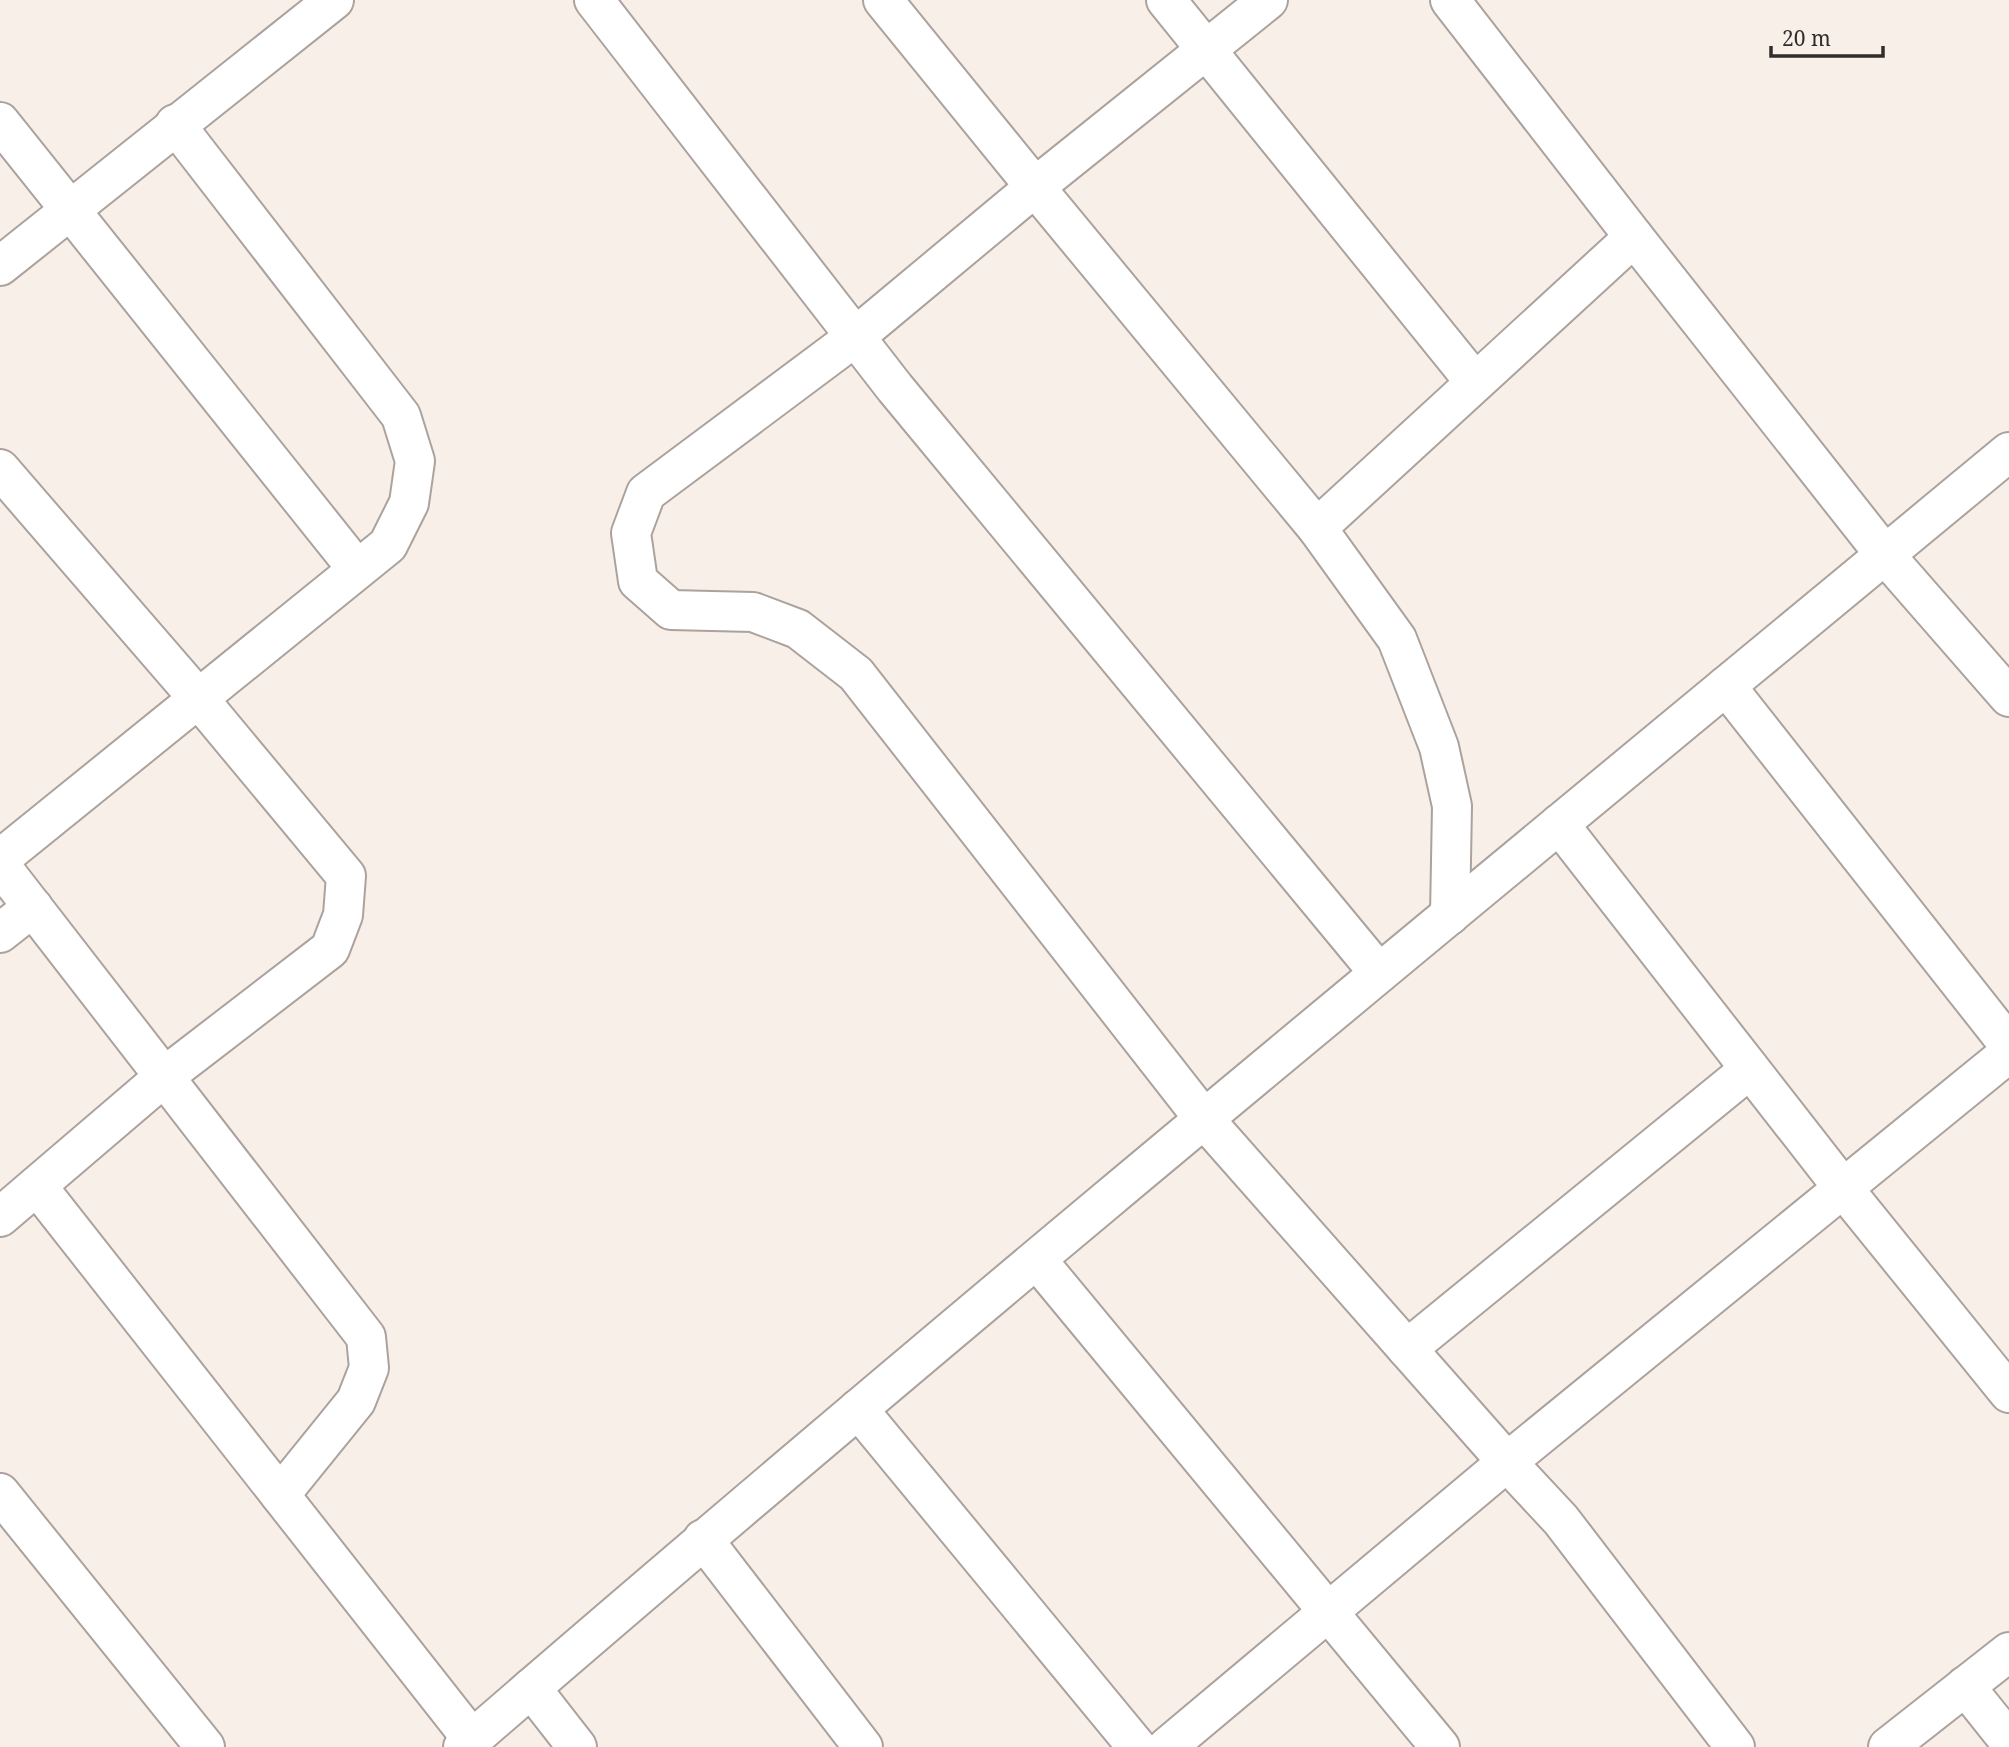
<svg xmlns="http://www.w3.org/2000/svg" width="2009" height="1747" font-family="'Noto Serif',serif">
	<style>
		.lines { fill: none; stroke-linecap: round; stroke-linejoin: round }
		.street-casing { stroke: #aba29d; stroke-width: 42 }
		.secondary-casing { stroke: #aba29d; stroke-width: 42 }
		.street { stroke: #fff; stroke-width: 38 }
		.secondary { stroke: #fff; stroke-width: 38 }
	</style>
	<rect width="100%" height="100%" fill="#f9efe9"/>
	<g class="lines">
		<g class="street-casing">
			<g id="street">
				<path d="M 594,0 L 895,388 L 1379,973"/>
				<path d="M 883,0 L 1035,187 L 1317,528 L 1397,639 L 1439,747 L 1452,806 L 1450,915"/>
				<path d="M 1166,0 L 1474,381"/>
				<path d="M 1268,0 L 1035,187 L 855,337 L 646,493 L 631,533 L 638,581 L 671,610 L 753,612 L 798,629 L 856,674 L 1204,1119 L 1507,1462 L 1561,1520 L 1735,1747"/>
				<path d="M 1450,0 L 1634,237 L 1885,555 L 2009,697"/>
				<path d="M 0,122 L 357,569"/>
				<path d="M 0,266 L 334,0"/>
				<path d="M 0,469 L 198,698 L 346,876 L 343,915 L 330,949 L 165,1076 L 0,1217"/>
				<path d="M 1317,528 L 1634,237"/>
				<path d="M 1726,686 L 2009,1045"/>
				<path d="M 1559,824 L 1843,1188 L 2009,1393"/>
				<path d="M 0,859 L 388,545 L 409,503 L 415,461 L 401,416 L 175,124"/>
				<path d="M 0,865 L 366,1337 L 369,1368 L 356,1401 L 280,1495"/>
				<path d="M 0,933 L 33,907"/>
				<path d="M 37,1186 L 472,1739"/>
				<path d="M 1037,1260 L 1440,1747"/>
				<path d="M 1407,1349 L 1750,1069"/>
				<path d="M 858,1409 L 1137,1747"/>
				<path d="M 0,1493 L 205,1747"/>
				<path d="M 703,1539 L 863,1747"/>
				<path d="M 1965,1686 L 2009,1741"/>
				<path d="M 531,1688 L 577,1747"/>
				<path d="M 1167,1747 L 1507,1462 L 2009,1053"/>
				<path d="M 1888,1747 L 2009,1652"/>
			</g>
		</g>
		<g class="secondary-casing">
			<path id="secondary" d="M 463,1747 C 971,1307 1491,881 2009,452"/>
		</g>
		<use href="#street" class="street"/>
		<use href="#secondary" class="secondary"/>
	</g>
	<path d="M1771 46v10h112v-10" fill="none" stroke="#312d2b" stroke-width="3.5"/>
	<text x="1782" y="46" font-size="21" fill="#312d2b" stroke="#f9efe9" stroke-width="5" paint-order="stroke">20 m</text>
</svg>
